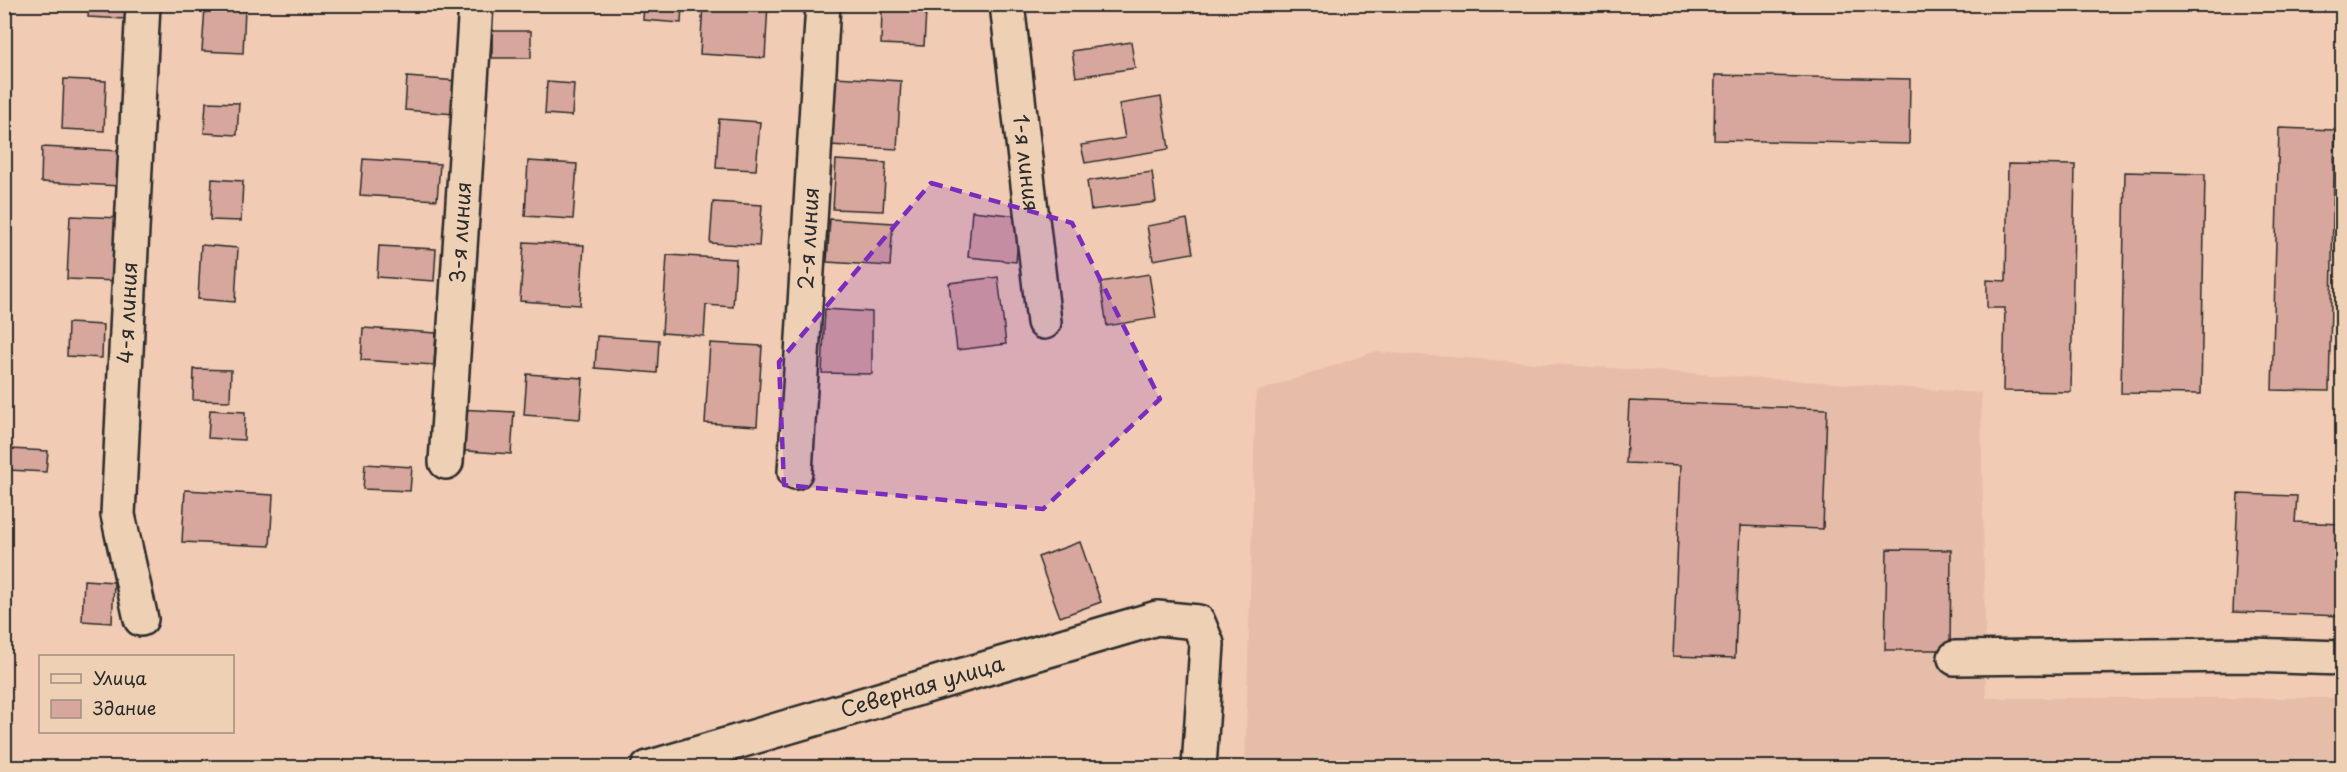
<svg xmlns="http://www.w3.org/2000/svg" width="2347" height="772" font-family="'Playpen Sans',sans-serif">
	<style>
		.built { fill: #e5bda9 }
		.building { fill: #d7a69c; stroke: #2b2b2b; stroke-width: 1.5 }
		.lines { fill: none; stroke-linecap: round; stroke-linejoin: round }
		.minor-casing { stroke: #2b2b2b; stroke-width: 38 }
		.minor { stroke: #eed1b4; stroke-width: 33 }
		.marked { fill: #7b2cbf; fill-opacity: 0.2; stroke: #7b2cbf; stroke-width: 4.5; stroke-dasharray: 12 8; stroke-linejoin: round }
		.labels { text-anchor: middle; stroke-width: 4.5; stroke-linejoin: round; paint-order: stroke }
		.street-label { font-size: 21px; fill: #2b2b2b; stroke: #eed1b4 }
	</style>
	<rect width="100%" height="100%" fill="#f1cbb3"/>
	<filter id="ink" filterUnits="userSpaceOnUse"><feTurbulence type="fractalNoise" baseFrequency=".0167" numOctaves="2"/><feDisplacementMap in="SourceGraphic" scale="12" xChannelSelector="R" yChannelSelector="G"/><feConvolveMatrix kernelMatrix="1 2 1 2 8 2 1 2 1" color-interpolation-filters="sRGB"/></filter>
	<g filter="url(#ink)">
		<path class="built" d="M 1374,352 L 1981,393 L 1986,698 L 2342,698 L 2342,767 L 1245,768 L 1256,392 Z"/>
		<g class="building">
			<path d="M 89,4 L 126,4 L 126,19 L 88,17 Z"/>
			<path d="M 644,4 L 682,4 L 681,23 L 643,20 Z"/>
			<path d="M 703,4 L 768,4 L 765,58 L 700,54 Z"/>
			<path d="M 205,7 L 245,9 L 243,53 L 202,51 Z"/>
			<path d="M 882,9 L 926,11 L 924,46 L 881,44 Z"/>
			<rect x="492" y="31" width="39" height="27"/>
			<path d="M 1131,42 L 1135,68 L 1076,77 L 1072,51 Z"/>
			<path d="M 1715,75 L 1910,79 L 1909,144 L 1714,140 Z"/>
			<path d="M 407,77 L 458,81 L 455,114 L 405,110 Z"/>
			<path d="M 835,77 L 901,81 L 897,149 L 830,145 Z"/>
			<path d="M 64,79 L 106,81 L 104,131 L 62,129 Z"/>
			<path d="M 547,82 L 574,84 L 572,116 L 545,114 Z"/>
			<path d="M 1161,97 L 1169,149 L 1085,163 L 1081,145 L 1125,138 L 1119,104 Z"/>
			<path d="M 206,102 L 239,103 L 237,135 L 204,133 Z"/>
			<path d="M 719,119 L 760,122 L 756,170 L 716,168 Z"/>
			<path d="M 2279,128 L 2335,130 L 2329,391 L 2272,390 Z"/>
			<path d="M 42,147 L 122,151 L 121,186 L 41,182 Z"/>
			<path d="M 363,159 L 440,164 L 437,200 L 360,195 Z"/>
			<path d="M 836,160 L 886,163 L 883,211 L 833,209 Z"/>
			<path d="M 528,161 L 577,164 L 573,219 L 525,216 Z"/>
			<path d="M 2008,164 L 2075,165 L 2071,392 L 2003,391 L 2005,308 L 1987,308 L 1987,280 L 2006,281 Z"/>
			<path d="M 1152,172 L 1156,202 L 1091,210 L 1087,181 Z"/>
			<path d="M 2125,172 L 2205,174 L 2201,394 L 2121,393 Z"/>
			<path d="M 212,179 L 243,181 L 241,221 L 210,220 Z"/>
			<path d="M 713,202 L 762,205 L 759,246 L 710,243 Z"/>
			<path d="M 972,211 L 1020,216 L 1016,262 L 968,257 Z"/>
			<path d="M 70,216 L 121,218 L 118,281 L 67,279 Z"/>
			<path d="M 830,219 L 893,223 L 890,266 L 827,262 Z"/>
			<path d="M 1187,219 L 1193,253 L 1153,260 L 1147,226 Z"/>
			<path d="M 524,242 L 584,245 L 580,305 L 520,301 Z"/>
			<path d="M 201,245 L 238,248 L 235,302 L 198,299 Z"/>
			<path d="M 379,246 L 436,249 L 434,281 L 377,277 Z"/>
			<path d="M 667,255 L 736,259 L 733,307 L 706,305 L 704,336 L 662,333 Z"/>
			<path d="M 1149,274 L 1156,318 L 1107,326 L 1100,282 Z"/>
			<path d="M 998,277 L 1006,344 L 957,350 L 949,283 Z"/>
			<path d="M 825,309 L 872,312 L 872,374 L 822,373 Z"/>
			<path d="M 68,323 L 103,325 L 102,358 L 67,356 Z"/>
			<path d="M 363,328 L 436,333 L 434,365 L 361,360 Z"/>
			<path d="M 597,336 L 659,340 L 657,373 L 595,368 Z"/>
			<path d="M 710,343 L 762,346 L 757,426 L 705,423 Z"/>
			<path d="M 194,369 L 231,370 L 230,401 L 193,400 Z"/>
			<path d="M 527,374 L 583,378 L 580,419 L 524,415 Z"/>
			<path d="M 1629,401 L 1827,409 L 1823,529 L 1740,526 L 1735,658 L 1673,656 L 1681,465 L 1626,463 Z"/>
			<path d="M 457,409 L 514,412 L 511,454 L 454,450 Z"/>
			<path d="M 210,410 L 245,412 L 244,440 L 208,438 Z"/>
			<path d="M 10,449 L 48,451 L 46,472 L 9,470 Z"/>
			<path d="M 365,464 L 412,467 L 410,491 L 363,489 Z"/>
			<path d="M 185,490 L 273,495 L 270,546 L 182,542 Z"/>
			<path d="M 2238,494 L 2297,496 L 2295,522 L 2342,524 L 2342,616 L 2233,612 Z"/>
			<path d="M 1080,542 L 1101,602 L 1060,617 L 1038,557 Z"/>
			<path d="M 1887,549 L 1951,550 L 1950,650 L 1885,650 Z"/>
			<path d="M 84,580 L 114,582 L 112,623 L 82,621 Z"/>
		</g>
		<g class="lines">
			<g class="minor-casing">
				<g id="minor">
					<path id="s1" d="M 1007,4 L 1044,322"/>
					<path id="s2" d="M 446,462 L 476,4"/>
					<path id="s3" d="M 795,472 L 823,4"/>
					<path id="s4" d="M 141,619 L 118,515 L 143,4"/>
					<path d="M 1955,658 L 2249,655 L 2342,658"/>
					<path id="s5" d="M 648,768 L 1157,618 L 1198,622 L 1207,644 L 1199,768"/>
				</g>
			</g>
			<use href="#minor" class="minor"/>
		</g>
	</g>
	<path class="marked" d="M 931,183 L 1072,223 L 1160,399 L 1043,509 L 784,485 L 779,362 Z"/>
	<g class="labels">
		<g class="street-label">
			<text dy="7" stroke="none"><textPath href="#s1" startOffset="160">1-я линия</textPath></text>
			<text dy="7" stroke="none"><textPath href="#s2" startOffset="230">3-я линия</textPath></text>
			<text dy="7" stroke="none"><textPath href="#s3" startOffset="234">2-я линия</textPath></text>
			<text dy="7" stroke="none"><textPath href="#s4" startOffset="309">4-я линия</textPath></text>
			<text dy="7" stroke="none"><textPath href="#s5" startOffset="286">Северная улица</textPath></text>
		</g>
	</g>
	<rect width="2347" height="772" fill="none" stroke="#eed1b4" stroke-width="24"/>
	<rect x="12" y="12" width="2323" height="748" fill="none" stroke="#2b2b2b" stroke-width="2" filter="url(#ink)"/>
	<rect x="39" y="655" width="195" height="78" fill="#eed1b4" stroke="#a08f7d" stroke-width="1.5"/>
	<rect x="51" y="674" width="30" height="9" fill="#eed1b4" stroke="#a08f7d" stroke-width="1.5"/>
	<text x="93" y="685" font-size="18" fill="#2b2b2b">Улица</text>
	<rect x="51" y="700" width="30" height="18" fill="#d7a69c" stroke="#a08f7d" stroke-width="1.5"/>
	<text x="93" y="715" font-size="18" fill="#2b2b2b">Здание</text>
</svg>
